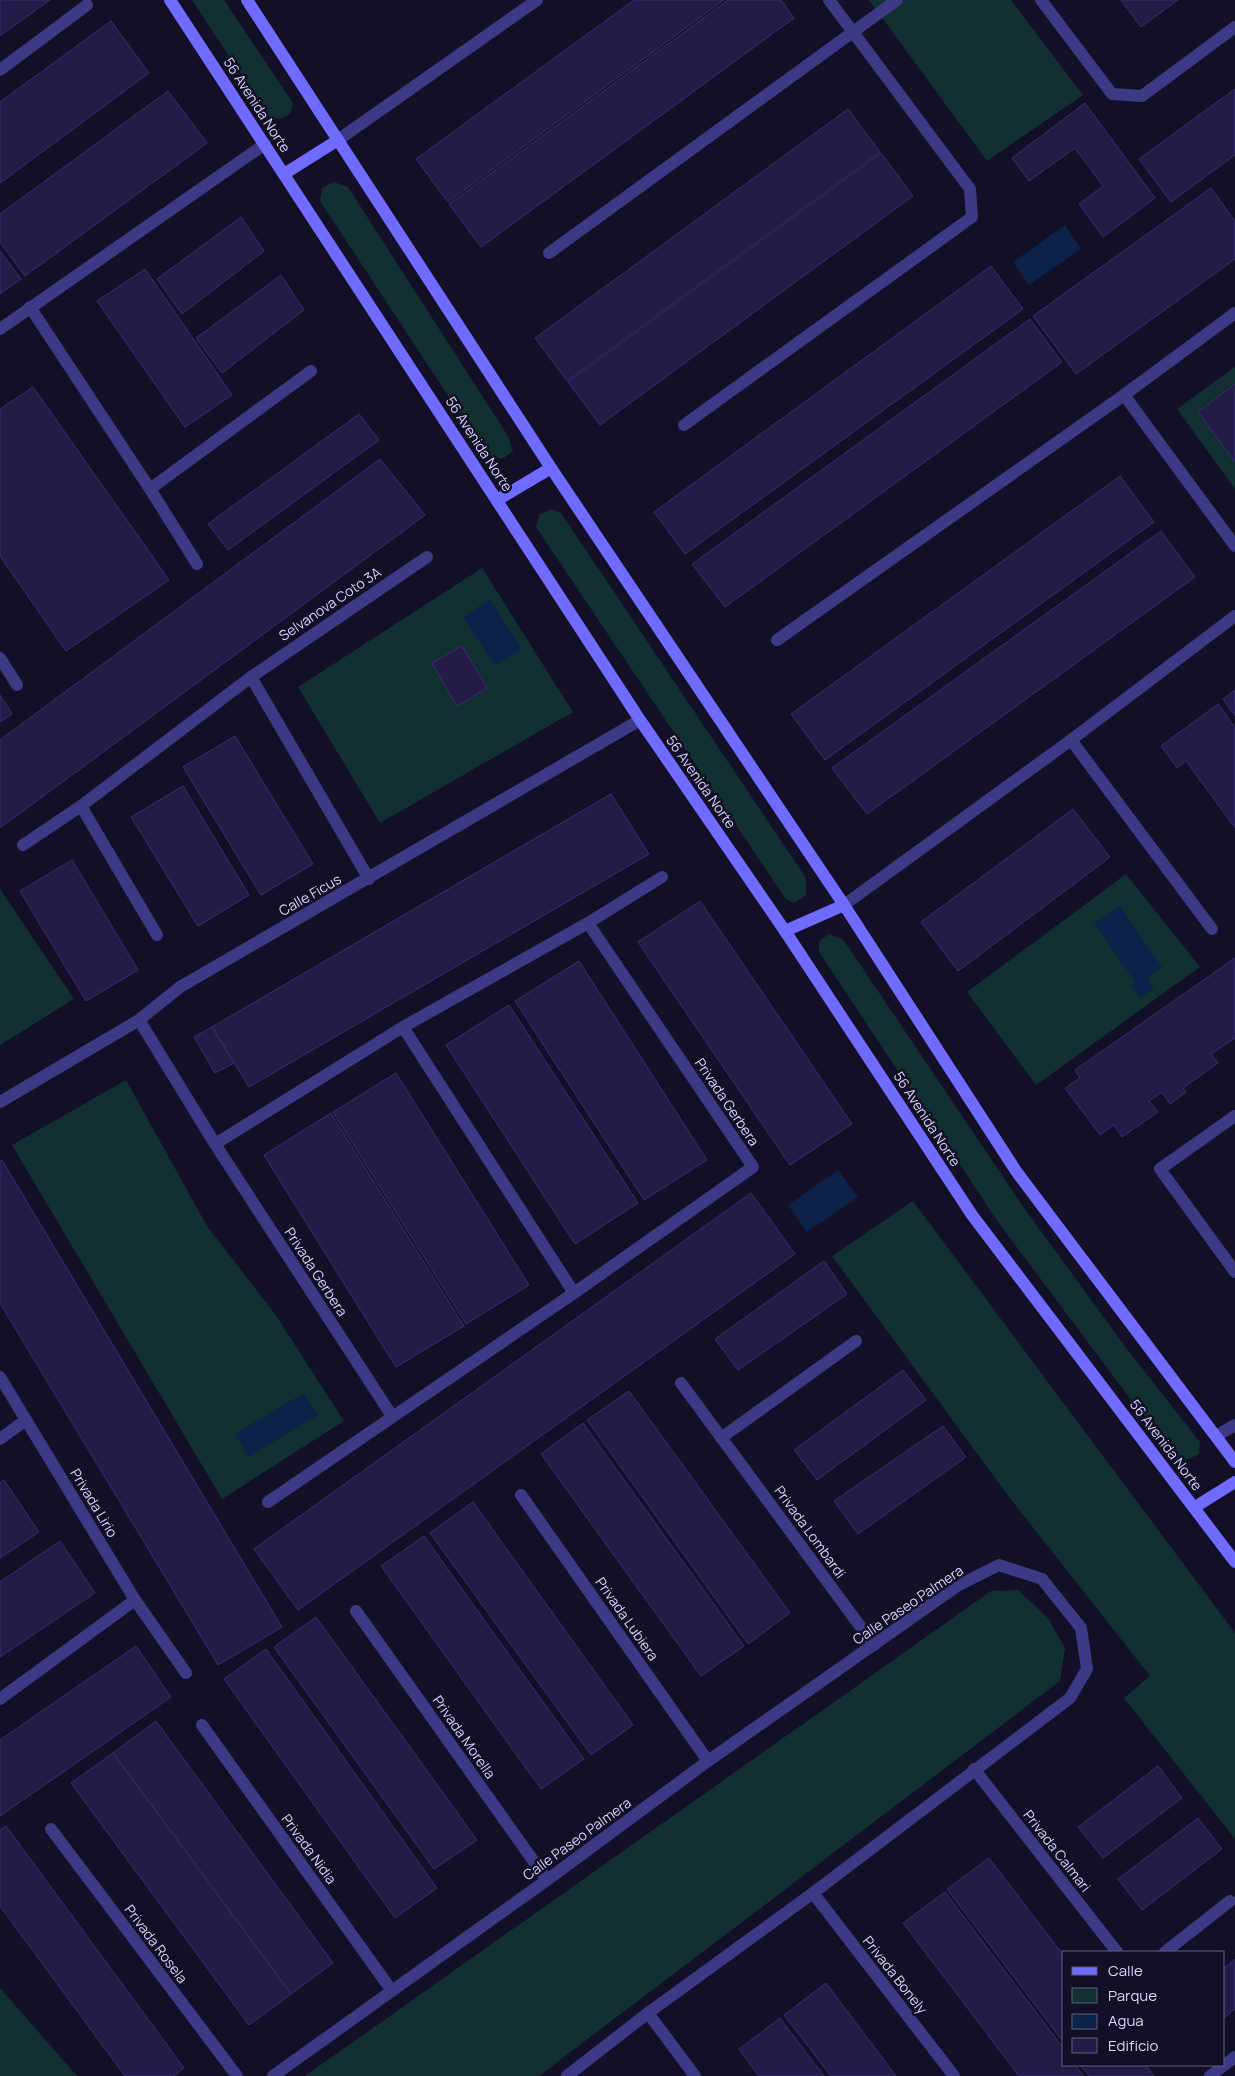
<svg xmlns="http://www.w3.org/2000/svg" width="1235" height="2076" font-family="Manrope,sans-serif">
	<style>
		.green { fill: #12302f }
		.water { fill: #0c2248 }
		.building { fill: #241b47; stroke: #3b2d73 }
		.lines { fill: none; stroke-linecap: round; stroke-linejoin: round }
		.street { stroke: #3d3a85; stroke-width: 12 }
		.secondary { stroke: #6f6bff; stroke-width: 12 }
		.labels { text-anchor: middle; stroke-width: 5; stroke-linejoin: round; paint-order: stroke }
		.street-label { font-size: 14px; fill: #d9d4ff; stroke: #130f26 }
	</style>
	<rect width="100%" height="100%" fill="#130f26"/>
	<g class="green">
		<path d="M 192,0 L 224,0 L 293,103 L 290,114 L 279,119 L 268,116 Z"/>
		<path d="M 869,0 L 1011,0 L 1083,95 L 987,161 Z"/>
		<path d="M 334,182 L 348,187 L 508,436 L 513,451 L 504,458 L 492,458 L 483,449 L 320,201 L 322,188 Z"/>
		<path d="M 1235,367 L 1235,489 L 1177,409 Z"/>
		<path d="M 551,509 L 561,513 L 806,878 L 806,895 L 794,903 L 785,898 L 536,527 L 539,515 Z"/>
		<path d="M 482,568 L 573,712 L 380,823 L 298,687 Z"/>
		<path d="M 1126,874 L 1200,967 L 1036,1085 L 967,992 Z"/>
		<path d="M 0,889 L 74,999 L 0,1045 Z"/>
		<path d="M 829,934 L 843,939 L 1022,1205 L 1124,1345 L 1200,1442 L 1199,1454 L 1187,1460 L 1173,1456 L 998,1222 L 819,952 L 819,941 Z"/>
		<path d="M 126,1080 L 207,1226 L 275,1314 L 344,1421 L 222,1499 L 12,1145 Z"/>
		<path d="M 913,1201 L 1235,1633 L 1235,1839 L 1124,1698 L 1150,1676 L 1009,1497 L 832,1256 Z"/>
		<path d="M 1018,1590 L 1048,1618 L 1065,1648 L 1060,1681 L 539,2076 L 305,2076 L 991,1591 Z"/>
		<path d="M 0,1988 L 77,2076 L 0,2076 Z"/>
	</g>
	<g class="water">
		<path d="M 1065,225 L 1081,249 L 1029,285 L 1013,262 Z"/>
		<path d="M 490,599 L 522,649 L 495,666 L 463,617 Z"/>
		<path d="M 1120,906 L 1162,967 L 1147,978 L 1154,989 L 1140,998 L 1131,985 L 1135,982 L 1094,923 Z"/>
		<path d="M 838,1170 L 858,1197 L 807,1232 L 788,1205 Z"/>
		<path d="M 304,1393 L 318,1415 L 248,1457 L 235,1434 Z"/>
	</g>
	<g class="building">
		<path d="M 0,0 L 50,0 L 0,36 Z"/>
		<path d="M 634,0 L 724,0 L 448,202 L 416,159 Z"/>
		<path d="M 728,0 L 781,0 L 794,18 L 481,247 L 449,204 Z"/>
		<path d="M 1121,0 L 1178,0 L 1141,27 Z"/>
		<path d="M 111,21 L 149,73 L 0,183 L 0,102 Z"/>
		<path d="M 1235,89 L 1235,155 L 1171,202 L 1139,159 Z"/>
		<path d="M 168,91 L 207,143 L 25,276 L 0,242 L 0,214 Z"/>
		<path d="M 1085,103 L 1155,198 L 1103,237 L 1079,204 L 1103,186 L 1075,148 L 1029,181 L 1012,158 Z"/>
		<path d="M 848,109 L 880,152 L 567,381 L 535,338 Z"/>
		<path d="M 881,153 L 913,196 L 600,425 L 568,382 Z"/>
		<path d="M 1211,188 L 1235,221 L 1235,259 L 1076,374 L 1033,316 Z"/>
		<path d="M 241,217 L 264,251 L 182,314 L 157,279 Z"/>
		<path d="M 0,251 L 21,279 L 0,294 Z"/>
		<path d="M 991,266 L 1023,309 L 685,554 L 654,512 Z"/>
		<path d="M 145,269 L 232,395 L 185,427 L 97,301 Z"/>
		<path d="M 281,275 L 304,310 L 222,373 L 196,338 Z"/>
		<path d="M 1030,319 L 1062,362 L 725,607 L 692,564 Z"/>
		<path d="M 1235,384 L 1235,462 L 1198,412 Z"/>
		<path d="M 33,387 L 169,580 L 66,651 L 0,556 L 0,409 Z"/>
		<path d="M 359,414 L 379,440 L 228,550 L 208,524 Z"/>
		<path d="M 380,459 L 425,515 L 0,828 L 0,740 Z"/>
		<path d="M 1120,476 L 1154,522 L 825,760 L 791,714 Z"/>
		<path d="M 1161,531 L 1195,577 L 867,814 L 832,768 Z"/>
		<path d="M 462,646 L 487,688 L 457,706 L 432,663 Z"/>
		<path d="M 1235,690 L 1235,716 L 1223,699 Z"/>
		<path d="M 0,695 L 12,714 L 0,722 Z"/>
		<path d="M 1218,704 L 1235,728 L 1235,828 L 1186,761 L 1177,768 L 1161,746 Z"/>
		<path d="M 235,736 L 313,864 L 261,895 L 183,767 Z"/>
		<path d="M 183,786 L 249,895 L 198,926 L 131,817 Z"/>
		<path d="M 611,794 L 649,854 L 249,1087 L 212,1027 Z"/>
		<path d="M 1073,809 L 1110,857 L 958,971 L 921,922 Z"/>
		<path d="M 72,860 L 138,970 L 86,1001 L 20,891 Z"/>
		<path d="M 700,901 L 852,1124 L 790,1165 L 638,942 Z"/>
		<path d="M 1235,958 L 1235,1038 L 1211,1054 L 1218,1063 L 1183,1088 L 1186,1092 L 1170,1104 L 1162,1092 L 1149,1101 L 1158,1112 L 1122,1137 L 1114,1125 L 1100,1135 L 1065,1088 L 1080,1078 L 1075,1070 Z"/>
		<path d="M 579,961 L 707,1160 L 644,1200 L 515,1001 Z"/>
		<path d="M 509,1005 L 638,1203 L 575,1244 L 446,1045 Z"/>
		<path d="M 212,1027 L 234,1063 L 215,1073 L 194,1037 Z"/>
		<path d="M 396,1073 L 529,1285 L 466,1324 L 333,1112 Z"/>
		<path d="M 331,1113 L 464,1326 L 396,1367 L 264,1155 Z"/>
		<path d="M 2,1160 L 282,1627 L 218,1665 L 0,1303 L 0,1161 Z"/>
		<path d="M 751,1193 L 795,1254 L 298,1610 L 254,1549 Z"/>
		<path d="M 824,1261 L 847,1294 L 738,1370 L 715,1339 Z"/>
		<path d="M 903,1370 L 926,1400 L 817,1480 L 794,1450 Z"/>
		<path d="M 629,1391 L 790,1613 L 748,1644 L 587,1420 Z"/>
		<path d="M 583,1423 L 744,1646 L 701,1676 L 541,1454 Z"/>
		<path d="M 943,1426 L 966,1457 L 858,1534 L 834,1501 Z"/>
		<path d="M 4,1480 L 39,1532 L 0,1558 L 0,1483 Z"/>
		<path d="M 473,1502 L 633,1725 L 591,1755 L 430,1533 Z"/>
		<path d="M 424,1536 L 584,1759 L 541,1789 L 381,1566 Z"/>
		<path d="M 60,1541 L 95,1593 L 0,1657 L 0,1582 Z"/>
		<path d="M 316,1617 L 477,1840 L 434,1869 L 274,1647 Z"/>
		<path d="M 136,1646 L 171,1697 L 0,1816 L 0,1740 Z"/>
		<path d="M 266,1649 L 437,1888 L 395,1918 L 224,1679 Z"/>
		<path d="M 156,1721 L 333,1963 L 291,1994 L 113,1753 Z"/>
		<path d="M 113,1753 L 291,1994 L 249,2025 L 71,1783 Z"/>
		<path d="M 1158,1766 L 1182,1798 L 1103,1858 L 1078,1827 Z"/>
		<path d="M 1198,1818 L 1222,1849 L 1142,1910 L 1118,1879 Z"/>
		<path d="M 6,1826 L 184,2068 L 174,2076 L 125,2076 L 0,1906 L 0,1830 Z"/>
		<path d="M 989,1858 L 1064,1956 L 1064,2043 L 947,1889 Z"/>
		<path d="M 945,1892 L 1064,2049 L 1064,2065 L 1075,2065 L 1084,2076 L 1019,2076 L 903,1923 Z"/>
		<path d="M 1235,1959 L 1235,2009 L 1224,2018 L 1224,1968 Z"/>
		<path d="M 826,1983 L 896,2076 L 831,2076 L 784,2015 Z"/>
		<path d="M 780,2018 L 824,2076 L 759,2076 L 739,2049 Z"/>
		<path d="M 1080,2065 L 1146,2065 L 1154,2076 L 1089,2076 Z"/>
	</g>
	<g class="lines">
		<g class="street">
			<path d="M 1041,0 L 1112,94 L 1142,96 L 1235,27"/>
			<path d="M 0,70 L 87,5"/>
			<path d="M 338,140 L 537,0"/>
			<path d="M 549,253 L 897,0"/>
			<path d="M 30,307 L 150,489 L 197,564"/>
			<path d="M 0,329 L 265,144"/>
			<path d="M 1124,395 L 1235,546"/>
			<path d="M 684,425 L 972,217 L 970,189 L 829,0"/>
			<path d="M 150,489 L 311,371"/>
			<path d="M 777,640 L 1124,395 L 1235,313"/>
			<path d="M 0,658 L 17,685"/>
			<path d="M 251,677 L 369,879"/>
			<path d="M 1071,740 L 1212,929"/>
			<path d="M 81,806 L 157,935"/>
			<path d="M 23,845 L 81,806 L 251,677 L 427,557"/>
			<path d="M 844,905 L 1071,740 L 1235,616"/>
			<path d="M 139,1020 L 215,1144 L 392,1416"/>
			<path d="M 403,1027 L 574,1293"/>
			<path d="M 0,1102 L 139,1020 L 180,987 L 640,720"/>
			<path d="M 1235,1116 L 1160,1169 L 1235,1272"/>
			<path d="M 215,1144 L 403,1027 L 588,923 L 662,877"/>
			<path d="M 0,1377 L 135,1600 L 186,1673"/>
			<path d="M 681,1383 L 874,1645"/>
			<path d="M 1216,1436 L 1235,1425"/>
			<path d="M 721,1438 L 856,1341"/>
			<path d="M 0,1439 L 26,1420"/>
			<path d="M 521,1495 L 708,1761"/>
			<path d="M 268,1502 L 574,1293 L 753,1167 L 588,923"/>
			<path d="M 356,1611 L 547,1880"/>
			<path d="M 0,1699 L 135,1600"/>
			<path d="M 202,1725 L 392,1991"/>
			<path d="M 974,1769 L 1117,1952"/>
			<path d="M 51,1829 L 237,2076"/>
			<path d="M 813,1893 L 954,2076"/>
			<path d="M 1165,1952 L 1230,1901"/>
			<path d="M 648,2013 L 695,2076"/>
			<path d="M 273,2076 L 547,1880 L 708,1761 L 957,1586 L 999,1565 L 1042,1579 L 1081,1628 L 1087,1669 L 1070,1698 L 813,1893 L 648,2013 L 567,2076"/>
			<path d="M 1210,2076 L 1235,2057"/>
		</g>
		<g class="secondary">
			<path d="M 170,0 L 640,720 L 785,931 L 972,1215 L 1235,1562"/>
			<path d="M 247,0 L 551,468 L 844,905 L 1016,1171 L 1235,1462"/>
			<path d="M 284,174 L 338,140"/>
			<path d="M 497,500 L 551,468"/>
			<path d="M 785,931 L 844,905"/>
			<path d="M 1195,1507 L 1235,1482"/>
		</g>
	</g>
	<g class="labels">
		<g class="street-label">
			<text transform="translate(257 105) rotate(57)" y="5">56 Avenida Norte</text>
			<text transform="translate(479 444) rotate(57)" y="5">56 Avenida Norte</text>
			<text transform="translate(330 604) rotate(-34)" y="5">Selvanova Coto 3A</text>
			<text transform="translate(701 782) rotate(55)" y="5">56 Avenida Norte</text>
			<text transform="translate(310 895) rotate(-30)" y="5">Calle Ficus</text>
			<text transform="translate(727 1102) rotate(56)" y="5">Privada Gerbera</text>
			<text transform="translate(927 1119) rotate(57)" y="5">56 Avenida Norte</text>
			<text transform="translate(316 1272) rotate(57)" y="5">Privada Gerbera</text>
			<text transform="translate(1166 1445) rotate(53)" y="5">56 Avenida Norte</text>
			<text transform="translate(94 1503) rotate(59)" y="5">Privada Lirio</text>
			<text transform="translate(810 1532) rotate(54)" y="5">Privada Lombardi</text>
			<text transform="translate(908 1605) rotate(-34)" y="5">Calle Paseo Palmera</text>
			<text transform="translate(627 1619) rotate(55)" y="5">Privada Lubiera</text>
			<text transform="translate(464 1737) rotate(55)" y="5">Privada Morella</text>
			<text transform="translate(577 1839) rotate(-36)" y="5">Calle Paseo Palmera</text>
			<text transform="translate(309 1849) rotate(54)" y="5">Privada Nidia</text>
			<text transform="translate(1057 1851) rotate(52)" y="5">Privada Calmari</text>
			<text transform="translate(156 1944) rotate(53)" y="5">Privada Rosela</text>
			<text transform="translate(895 1975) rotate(52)" y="5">Privada Bonely</text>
		</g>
	</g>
	<rect x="1062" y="1951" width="162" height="115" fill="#130f26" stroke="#625e7d"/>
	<rect x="1072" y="1967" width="25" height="8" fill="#6f6bff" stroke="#625e7d"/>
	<text x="1108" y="1976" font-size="15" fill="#d9d4ff">Calle</text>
	<rect x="1072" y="1988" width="25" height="15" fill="#12302f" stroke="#625e7d"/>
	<text x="1108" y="2001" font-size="15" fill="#d9d4ff">Parque</text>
	<rect x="1072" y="2014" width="25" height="15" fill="#0c2248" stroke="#625e7d"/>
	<text x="1108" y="2026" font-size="15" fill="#d9d4ff">Agua</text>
	<rect x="1072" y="2038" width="25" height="15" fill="#241b47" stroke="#625e7d"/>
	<text x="1108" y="2051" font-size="15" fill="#d9d4ff">Edificio</text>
</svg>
